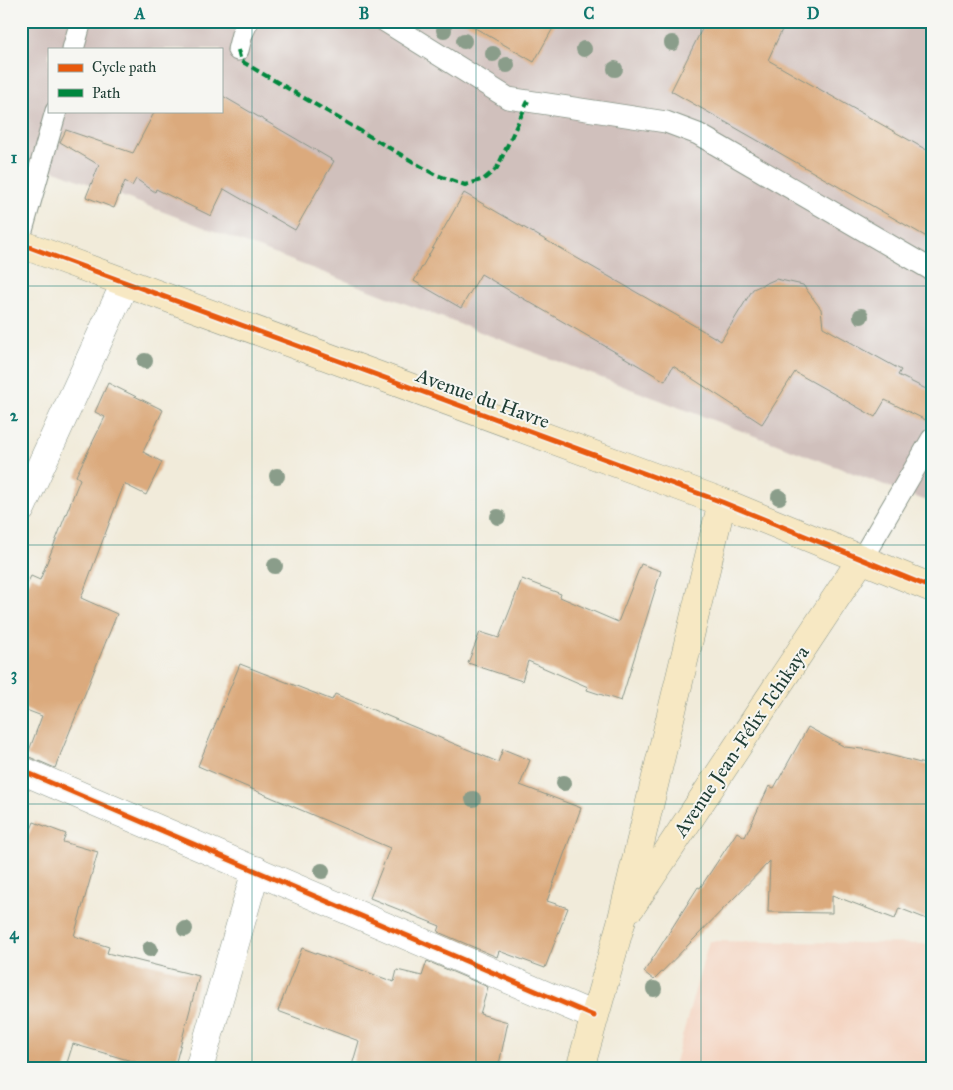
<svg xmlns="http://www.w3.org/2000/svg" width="953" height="1090" font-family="'IM FELL Great Primer',serif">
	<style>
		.built { fill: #f4d3c0 }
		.industrial { fill: #d0c0bc; fill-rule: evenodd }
		.building { fill: #dbaa7d }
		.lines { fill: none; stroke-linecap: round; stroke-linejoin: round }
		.lane-casing { stroke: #889487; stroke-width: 23 }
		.street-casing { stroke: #889487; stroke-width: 29 }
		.secondary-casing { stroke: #889487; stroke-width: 29 }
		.lane { stroke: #fff; stroke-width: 21 }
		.street { stroke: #fff; stroke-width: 28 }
		.secondary { stroke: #f7e8c3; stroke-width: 28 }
		.quiet { stroke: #00873e; stroke-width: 4; stroke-dasharray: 8 4; stroke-linecap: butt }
		.cycleway-casing { stroke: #f6f6f2; stroke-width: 8 }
		.cycleway { stroke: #e8590c; stroke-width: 5 }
		.tree { fill: #8a9d8a }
		.grid { fill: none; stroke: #0f766e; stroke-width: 1; stroke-opacity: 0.55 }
		.labels { text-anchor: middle; stroke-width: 4; stroke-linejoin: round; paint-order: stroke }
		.street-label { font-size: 20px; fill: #1f3d34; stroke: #f6f6f2 }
		.neatline { fill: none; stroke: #0f766e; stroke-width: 2 }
		.grid-label { font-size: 16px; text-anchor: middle; font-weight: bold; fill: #0f766e }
	</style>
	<rect width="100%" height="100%" fill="#f6f6f2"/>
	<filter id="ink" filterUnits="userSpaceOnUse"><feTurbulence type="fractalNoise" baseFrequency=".02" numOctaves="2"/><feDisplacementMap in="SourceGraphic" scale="10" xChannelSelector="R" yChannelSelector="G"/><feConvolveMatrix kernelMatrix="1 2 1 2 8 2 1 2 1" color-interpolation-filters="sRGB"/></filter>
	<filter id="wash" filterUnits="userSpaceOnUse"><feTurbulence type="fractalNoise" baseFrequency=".0096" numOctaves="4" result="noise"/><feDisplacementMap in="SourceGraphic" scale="20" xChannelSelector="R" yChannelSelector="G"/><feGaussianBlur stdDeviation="1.12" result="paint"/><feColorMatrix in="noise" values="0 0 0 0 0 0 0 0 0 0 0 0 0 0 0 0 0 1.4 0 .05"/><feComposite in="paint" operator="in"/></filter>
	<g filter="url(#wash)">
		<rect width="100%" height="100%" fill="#f1ebda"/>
		<path class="built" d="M 709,941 L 932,944 L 932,1069 L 673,1069 Z"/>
		<path class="industrial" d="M 21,21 L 932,21 L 932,503 L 21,158 ZM 49,49 L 221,49 L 221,111 L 49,111 Z"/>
		<g id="blocks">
			<g class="building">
				<path d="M 463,21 L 557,21 L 534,62 Z"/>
				<path d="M 706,21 L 786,21 L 768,60 L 932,153 L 932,240 L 671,91 Z"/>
				<path d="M 221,95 L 334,161 L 295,230 L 224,189 L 211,216 L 156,189 L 155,192 L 136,179 L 132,186 L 125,181 L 114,208 L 86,197 L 99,165 L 60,142 L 66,130 L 133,153 L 155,111 L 221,111 Z"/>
				<path d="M 464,193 L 721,341 L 753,289 L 776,279 L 803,285 L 821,309 L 823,327 L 901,370 L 898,375 L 932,392 L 932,423 L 885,400 L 875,417 L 795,372 L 762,424 L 673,366 L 665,381 L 481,274 L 461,308 L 414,281 Z"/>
				<path d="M 108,383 L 163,410 L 143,452 L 162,462 L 146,495 L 124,484 L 81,598 L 117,614 L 55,768 L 27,756 L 42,716 L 21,708 L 21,596 L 31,576 L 40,580 L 80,479 L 76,476 L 105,417 L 95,412 Z"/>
				<path d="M 641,564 L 661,571 L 621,701 L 587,690 L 588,687 L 528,661 L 522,681 L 468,663 L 480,632 L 499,638 L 522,579 L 561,594 L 560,597 L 618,622 Z"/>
				<path d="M 240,664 L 332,700 L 335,694 L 498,762 L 503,749 L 530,760 L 520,785 L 581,808 L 547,901 L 568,908 L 545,968 L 499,951 L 497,957 L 438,932 L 440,926 L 370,898 L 390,848 L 198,766 Z"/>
				<path d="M 808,727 L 845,747 L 870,750 L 932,766 L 932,921 L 899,908 L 895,919 L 832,895 L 832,913 L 768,912 L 770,861 L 654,980 L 644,972 L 698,887 L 700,888 L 737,832 L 745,837 L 769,786 L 774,788 Z"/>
				<path d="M 34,822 L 66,834 L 63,842 L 98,852 L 74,936 L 109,947 L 107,953 L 199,976 L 174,1069 L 159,1069 L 73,1044 L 65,1069 L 21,1069 L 21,854 Z"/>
				<path d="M 302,948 L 394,982 L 397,970 L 422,976 L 427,961 L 488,987 L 480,1014 L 508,1022 L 498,1069 L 351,1069 L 359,1041 L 278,1011 Z"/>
			</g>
		</g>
	</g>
	<g filter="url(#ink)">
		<use href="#blocks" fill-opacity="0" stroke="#889487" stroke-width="1"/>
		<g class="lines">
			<g class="lane-casing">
				<g id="lane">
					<path d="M 385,21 L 508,98 L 666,122 L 698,134 L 932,270"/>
					<path d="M 73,49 L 81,21"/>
					<path d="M 238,50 L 242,34 L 248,21"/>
					<path d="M 21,234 L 56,111"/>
					<path d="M 861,560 L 932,439"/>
				</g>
			</g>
			<g class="street-casing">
				<g id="street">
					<path d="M 21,509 L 125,283"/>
					<path d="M 21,770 L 594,1016"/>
					<path d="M 199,1069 L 256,870"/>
				</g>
			</g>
			<g class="secondary-casing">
				<g id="secondary">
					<path d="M 21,244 L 722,502 L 932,588"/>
					<path d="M 631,907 L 861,560"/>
					<path d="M 580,1069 L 621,923 L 722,502"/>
				</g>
			</g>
			<use href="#lane" class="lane"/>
			<use href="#street" class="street"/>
			<use href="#secondary" class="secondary"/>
			<path class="quiet" d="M 238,50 L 241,61 L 434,174 L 465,185 L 484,179 L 497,168 L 528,101"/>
			<g class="cycleway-casing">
				<g id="cycleway">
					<path d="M 21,244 L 722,502 L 932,588"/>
					<path d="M 21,770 L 594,1016"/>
				</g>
			</g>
			<use href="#cycleway" class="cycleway"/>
		</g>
		<g class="tree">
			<circle cx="444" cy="30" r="8"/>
			<circle cx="464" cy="41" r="8"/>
			<circle cx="672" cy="43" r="8"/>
			<circle cx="584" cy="49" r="8"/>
			<circle cx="493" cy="54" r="8"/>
			<circle cx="507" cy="65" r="8"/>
			<circle cx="615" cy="69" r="8"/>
			<circle cx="861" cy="316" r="8"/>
			<circle cx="145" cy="361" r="8"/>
			<circle cx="277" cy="476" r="8"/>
			<circle cx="779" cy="497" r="8"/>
			<circle cx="498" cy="517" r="8"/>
			<circle cx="275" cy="566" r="8"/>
			<circle cx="564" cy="783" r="8"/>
			<circle cx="473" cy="799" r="8"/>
			<circle cx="322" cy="871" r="8"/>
			<circle cx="185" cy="929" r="8"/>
			<circle cx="150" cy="949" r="8"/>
			<circle cx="654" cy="989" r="8"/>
		</g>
	</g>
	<path class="grid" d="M 252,21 L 252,1069M 476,21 L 476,1069M 701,21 L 701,1069M 21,286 L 932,286M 21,545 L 932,545M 21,804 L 932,804"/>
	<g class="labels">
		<g class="street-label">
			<text transform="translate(483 398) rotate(20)" y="7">Avenue du Havre</text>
			<text transform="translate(741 741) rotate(-56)" y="7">Avenue Jean-Félix Tchikaya</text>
		</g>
	</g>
	<rect width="953" height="1090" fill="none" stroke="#f6f6f2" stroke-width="55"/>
	<rect x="48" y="48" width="175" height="65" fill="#f6f6f2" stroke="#a0aca6"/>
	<rect x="58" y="64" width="25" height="8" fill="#e8590c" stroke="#a0aca6"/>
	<text x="92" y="72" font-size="15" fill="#1f3d34">Cycle path</text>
	<rect x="58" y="89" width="25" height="8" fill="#00873e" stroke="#a0aca6"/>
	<text x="92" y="98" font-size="15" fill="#1f3d34">Path</text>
	<rect x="28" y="28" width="898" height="1034" class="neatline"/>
	<g class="grid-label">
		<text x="140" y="19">A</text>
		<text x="364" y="19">B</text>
		<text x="589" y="19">C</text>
		<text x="813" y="19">D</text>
		<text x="14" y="163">1</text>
		<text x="14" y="421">2</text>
		<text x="14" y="680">3</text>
		<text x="14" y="939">4</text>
	</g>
</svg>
